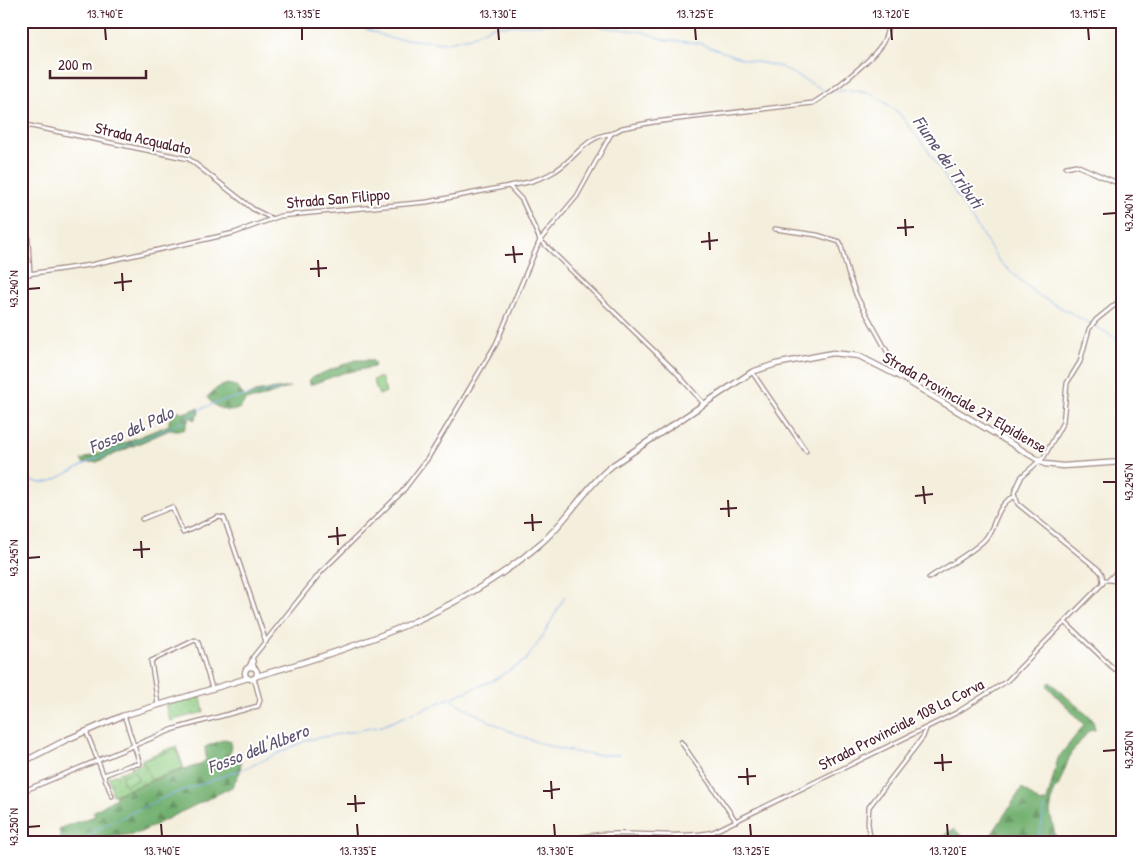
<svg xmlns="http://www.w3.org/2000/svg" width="1143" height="864" font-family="'Patrick Hand',sans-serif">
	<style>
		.forest { fill: url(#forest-firs); stroke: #5e684d }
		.park { fill: url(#park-dots); stroke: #6c7656 }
		.pitch { fill: #8ecc81; stroke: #6c7656 }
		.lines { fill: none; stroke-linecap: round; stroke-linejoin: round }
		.stream { stroke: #83b2ee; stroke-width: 1 }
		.minor-casing { stroke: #9f8784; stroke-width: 5.5 }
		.major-casing { stroke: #9f8784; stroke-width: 7 }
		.minor { stroke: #fff; stroke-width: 3 }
		.major { stroke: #fff; stroke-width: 4.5 }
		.ticks { fill: none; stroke: #4a1f2b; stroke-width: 2 }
		.labels { text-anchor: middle; stroke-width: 4; stroke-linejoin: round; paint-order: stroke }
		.street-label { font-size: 16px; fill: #4a1f2b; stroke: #fff }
		.water-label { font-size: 18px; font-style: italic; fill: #5e526f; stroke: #fff }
		.neatline { fill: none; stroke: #4a1f2b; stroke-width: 2 }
		.ticks-label { font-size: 12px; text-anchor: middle; fill: #4a1f2b }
	</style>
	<defs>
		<pattern id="forest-firs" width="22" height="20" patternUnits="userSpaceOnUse" patternTransform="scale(1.25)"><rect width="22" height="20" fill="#72b06f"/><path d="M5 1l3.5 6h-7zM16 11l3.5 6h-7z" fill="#608f5b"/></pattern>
		<pattern id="park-dots" width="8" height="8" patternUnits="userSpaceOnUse" patternTransform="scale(1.25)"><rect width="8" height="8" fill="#8ecc81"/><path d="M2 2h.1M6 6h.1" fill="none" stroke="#7caf70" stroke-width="1.8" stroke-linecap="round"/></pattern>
	</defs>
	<rect width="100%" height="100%" fill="#fff"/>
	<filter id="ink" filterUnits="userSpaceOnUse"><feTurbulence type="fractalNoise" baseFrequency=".02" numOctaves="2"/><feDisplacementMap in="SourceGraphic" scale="10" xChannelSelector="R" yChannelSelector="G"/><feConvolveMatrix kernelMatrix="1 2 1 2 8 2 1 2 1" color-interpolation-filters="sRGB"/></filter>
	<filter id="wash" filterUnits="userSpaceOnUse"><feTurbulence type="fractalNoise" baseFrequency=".0096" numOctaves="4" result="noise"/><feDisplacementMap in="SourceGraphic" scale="20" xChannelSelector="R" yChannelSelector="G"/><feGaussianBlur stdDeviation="1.12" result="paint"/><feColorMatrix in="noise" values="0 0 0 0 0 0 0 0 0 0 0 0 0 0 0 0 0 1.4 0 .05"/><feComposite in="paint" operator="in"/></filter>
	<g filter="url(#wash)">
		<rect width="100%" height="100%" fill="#f4efdd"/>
		<g class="forest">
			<path d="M 355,360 L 371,360 L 375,363 L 374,367 L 343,373 L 310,385 L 309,381 L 313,377 Z"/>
			<path d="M 227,384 L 236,386 L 245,397 L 255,392 L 290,387 L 260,398 L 245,400 C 238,419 215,410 207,397 L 217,388 Z"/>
			<path d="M 198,408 L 199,413 L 194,420 L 190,417 L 184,430 L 169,430 L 97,462 L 83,463 L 81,460 L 169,425 L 169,420 L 178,410 L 183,413 Z"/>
			<path d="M 1050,682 L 1093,720 L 1095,730 L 1089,731 L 1071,753 L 1058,787 L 1054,789 L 1050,812 L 1057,843 L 986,843 L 1022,788 L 1040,803 L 1047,801 L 1058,758 L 1084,725 L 1047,686 Z"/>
			<path d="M 225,739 L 231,741 L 230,756 L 241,762 L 240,772 L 232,787 L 139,833 L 107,838 L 97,843 L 62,843 L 59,830 L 63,827 L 95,816 L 93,812 L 116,798 L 115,795 L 184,769 L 200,765 L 206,759 L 205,747 Z"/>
			<path d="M 954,829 L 970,843 L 930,843 Z"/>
		</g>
		<g class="park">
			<path d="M 200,694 L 204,712 L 170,721 L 165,704 Z"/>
			<path d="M 176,746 L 184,769 L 113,795 L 108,775 L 110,777 L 132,768 L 131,766 L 141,765 L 142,759 Z"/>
		</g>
		<g class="pitch">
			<path d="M 381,377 L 386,392 L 379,395 L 373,380 Z"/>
			<path d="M 176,749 L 183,768 L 151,780 L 143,761 Z"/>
			<path d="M 135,771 L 138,780 L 125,785 L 121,776 Z"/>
		</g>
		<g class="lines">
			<g class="stream">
				<path d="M 135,21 L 154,26 L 160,21"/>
				<path d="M 267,21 L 277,24 L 293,21"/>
				<path d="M 345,21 L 392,39 L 405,39 L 444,43 L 470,37 L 493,26 L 593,23 L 603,27 L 644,32 L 665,40 L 699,43 L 743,59 L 781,67 L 827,92"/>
				<path d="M 831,92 L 850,90 L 873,94 L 898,112 L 927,149 L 999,261 L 1036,294 L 1122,341"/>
				<path d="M 21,478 L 41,483 L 52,481 L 93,460 L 180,423 C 212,396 241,399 279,390"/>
				<path d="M 452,700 C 490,723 536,747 581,753 C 593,755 607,755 619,755"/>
				<path d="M 84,843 L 95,830 L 165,797 L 251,766 L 307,740 L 382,726 L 494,680 L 526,660 L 544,634 L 565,596"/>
				<path d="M 1038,843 L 1045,806"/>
			</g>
		</g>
	</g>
	<g filter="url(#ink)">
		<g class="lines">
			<g class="minor-casing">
				<g id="minor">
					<path d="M 21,124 L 189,159 L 253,209 L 271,218"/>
					<path d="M 1066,167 L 1076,165 L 1122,185"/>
					<path d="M 509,186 C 525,183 541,180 555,171 C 574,160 586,136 610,134"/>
					<path d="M 21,195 L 27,224 L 30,274"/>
					<path d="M 775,229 L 817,235 L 840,242 L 848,273 L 857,297 L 894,364 L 897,375"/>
					<path d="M 21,275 L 90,265 L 234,233 L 280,216 L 427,202 L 509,186 L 522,200 L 540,240 L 675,371 L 704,404"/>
					<path d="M 752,372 L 806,451"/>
					<path d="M 142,519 L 172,507 L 183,533 L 218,517 L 224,518 L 266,642"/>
					<path d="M 929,578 C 942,569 977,550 986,538 C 996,525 997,503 1014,497"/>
					<path d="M 1104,580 L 1109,580 L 1122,566"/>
					<path d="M 1110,580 L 1122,582"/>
					<path d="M 1066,623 L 1114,669"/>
					<path d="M 253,660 L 254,668"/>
					<path d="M 249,667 L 253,657 L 321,572 L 402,492 L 428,458 L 496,344 L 540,240 L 577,196 L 611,134 L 622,128 L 654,122 L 813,103 C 834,90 868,64 882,44 C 886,37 888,29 889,21"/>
					<path d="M 158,704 L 151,661 L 195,640 L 198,642 L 212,688"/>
					<path d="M 86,731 L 112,796"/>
					<path d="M 681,742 L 736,821"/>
					<path d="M 104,775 L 130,765 L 140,764 L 124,715"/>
					<path d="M 21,792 L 174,729 L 258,706 L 260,700 L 254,678"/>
					<path d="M 704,834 L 708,843"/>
					<path d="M 679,835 L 679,843"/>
					<path d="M 566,843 C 599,824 672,842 713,832 L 956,713 L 1007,681 L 1103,583 L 1102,574 L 1099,570 L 1018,504 L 1014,493 L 1022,476 L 1044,457 L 1063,422 L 1067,383 L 1080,362 L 1089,329 L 1096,320 L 1122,299"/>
					<path d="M 871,843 L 868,823 L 869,807 L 923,737 L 926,729"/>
				</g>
			</g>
			<g class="major-casing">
				<g id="major">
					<circle cx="251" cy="673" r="6"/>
					<path d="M 257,676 C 356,648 462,612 541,543 C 568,520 585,487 613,465 L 752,372 L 776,364 L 833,353 L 859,356 L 904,379 L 1045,464 L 1063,466 L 1122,462"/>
					<path d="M 21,763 L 66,740 L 122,716 L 248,678"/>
				</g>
			</g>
			<use href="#minor" class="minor"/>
			<use href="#major" class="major"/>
		</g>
	</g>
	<path class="ticks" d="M 105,28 L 106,40M 302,28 L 302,40M 498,28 L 499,40M 695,28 L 696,40M 891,28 L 892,40M 1088,28 L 1089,40M 1103,214 L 1116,213M 905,219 L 906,236M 897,228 L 914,227M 709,232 L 710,250M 701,242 L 718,240M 513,246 L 515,263M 505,255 L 523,254M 318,260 L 319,277M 310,269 L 327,268M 122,273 L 123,291M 114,283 L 132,281M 28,289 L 40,288M 1103,482 L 1116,482M 923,486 L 925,504M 915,496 L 933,494M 728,500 L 729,517M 720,509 L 737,508M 532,514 L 533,531M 524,523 L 542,522M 337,527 L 338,545M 328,537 L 346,535M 141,541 L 142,558M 133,550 L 150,549M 28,558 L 40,557M 1103,751 L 1116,750M 942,754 L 943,771M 934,763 L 952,762M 747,768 L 748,785M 738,777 L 756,776M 551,781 L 552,799M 543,791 L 560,789M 355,795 L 356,812M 347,804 L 365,803M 161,824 L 162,836M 357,824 L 358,836M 554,824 L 555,836M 750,824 L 751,836M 947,824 L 948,836M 28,827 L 40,826"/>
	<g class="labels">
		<g class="street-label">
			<text transform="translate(143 138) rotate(13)" y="6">Strada Acqualato</text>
			<text transform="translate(338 198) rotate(-5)" y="6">Strada San Filippo</text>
			<text transform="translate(965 402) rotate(30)" y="6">Strada Provinciale 27 Elpidiense</text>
			<text transform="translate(901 724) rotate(-27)" y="6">Strada Provinciale 108 La Corva</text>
		</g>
		<g class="water-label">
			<text transform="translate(948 162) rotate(55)" y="6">Fiume dei Tributi</text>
			<text transform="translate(131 430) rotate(-24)" y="6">Fosso del Palo</text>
			<text transform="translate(258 749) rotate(-21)" y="6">Fosso dell'Albero</text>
		</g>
	</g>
	<rect width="1143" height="864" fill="none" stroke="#fff" stroke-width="55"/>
	<path d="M50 70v8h96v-8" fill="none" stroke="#4a1f2b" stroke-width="2.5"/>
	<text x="58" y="70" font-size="15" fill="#4a1f2b" stroke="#ffffff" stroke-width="4" paint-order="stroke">200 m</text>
	<rect x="28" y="28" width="1088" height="808" class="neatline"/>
	<g class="ticks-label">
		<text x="105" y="18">13.740°E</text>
		<text x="302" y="18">13.735°E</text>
		<text x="498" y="18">13.730°E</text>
		<text x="695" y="18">13.725°E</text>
		<text x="891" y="18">13.720°E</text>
		<text x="1088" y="18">13.715°E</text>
		<text transform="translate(1129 213) rotate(-90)" y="4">43.240°N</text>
		<text transform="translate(14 289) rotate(-90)" y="4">43.240°N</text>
		<text transform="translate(1129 482) rotate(-90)" y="4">43.245°N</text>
		<text transform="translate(14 558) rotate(-90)" y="4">43.245°N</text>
		<text transform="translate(1129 750) rotate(-90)" y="4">43.250°N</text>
		<text transform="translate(14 827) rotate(-90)" y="4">43.250°N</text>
		<text x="162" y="855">13.740°E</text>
		<text x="358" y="855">13.735°E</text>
		<text x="555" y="855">13.730°E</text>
		<text x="751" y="855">13.725°E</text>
		<text x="948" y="855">13.720°E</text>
	</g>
</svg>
